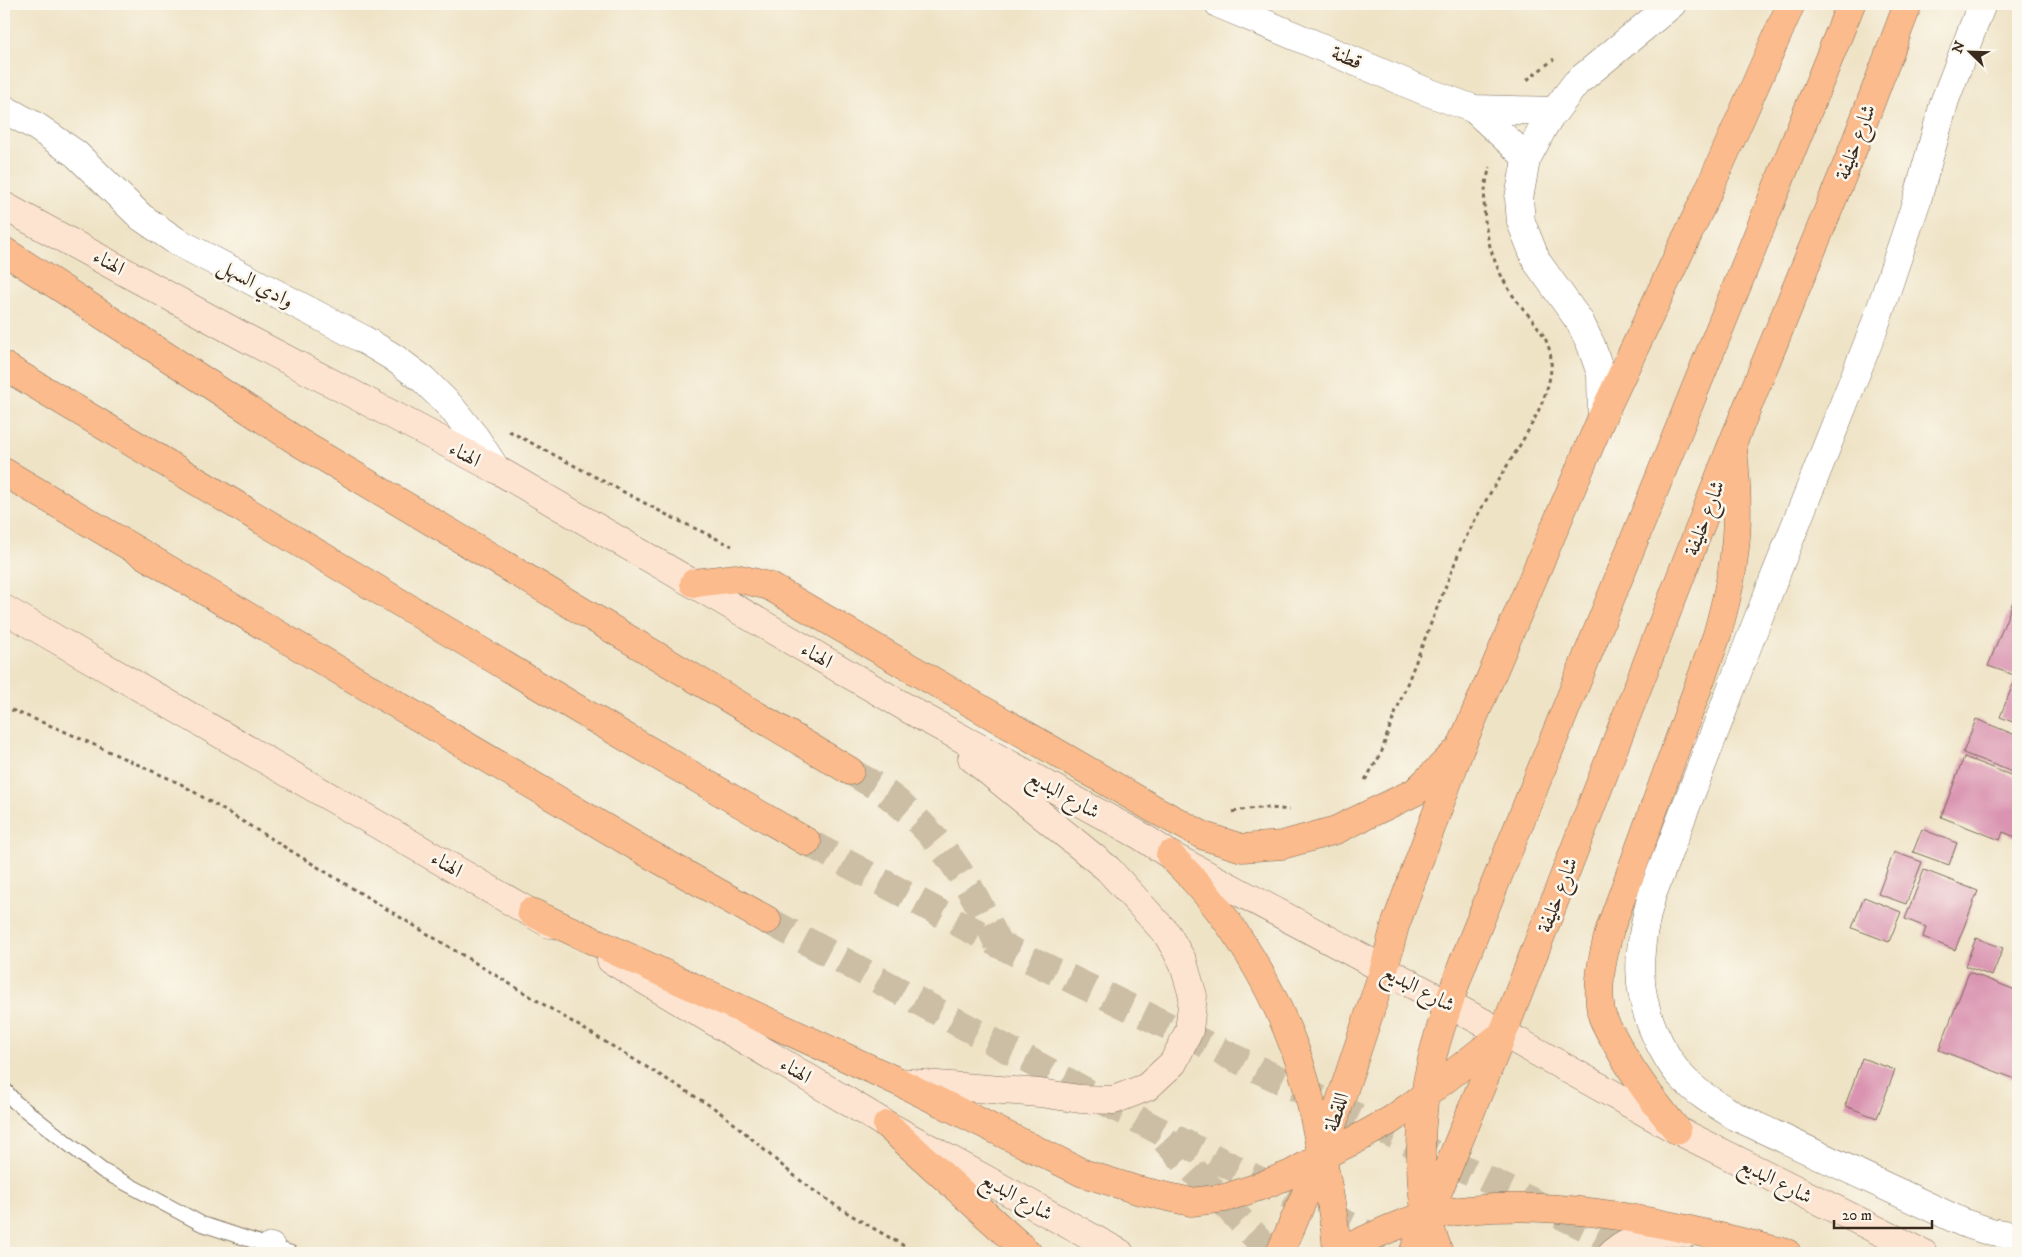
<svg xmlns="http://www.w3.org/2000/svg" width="2022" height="1257" font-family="'IM FELL DW Pica',Amiri,serif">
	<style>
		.building { fill: #da94b1 }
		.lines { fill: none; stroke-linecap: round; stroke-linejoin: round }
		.highway-tunnel { stroke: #cbbea4; stroke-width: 28; stroke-dasharray: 28 14; stroke-linecap: butt }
		.lane-casing { stroke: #7a6b59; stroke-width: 16 }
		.street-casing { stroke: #7a6b59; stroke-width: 29 }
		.secondary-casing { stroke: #7a6b59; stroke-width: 29 }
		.primary-casing { stroke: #7a6b59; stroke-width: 29 }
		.highway-casing { stroke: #7a6b59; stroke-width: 29 }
		.path { stroke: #7a6b59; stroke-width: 3; stroke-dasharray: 4 4; stroke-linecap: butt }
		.lane { stroke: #fff; stroke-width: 14 }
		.street { stroke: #fff; stroke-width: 28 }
		.secondary { stroke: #fde4d1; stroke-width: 28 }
		.primary { stroke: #fbbb8c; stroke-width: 28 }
		.highway { stroke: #fbbb8c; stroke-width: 28 }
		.labels { text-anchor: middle; stroke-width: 5; stroke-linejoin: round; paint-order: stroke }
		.street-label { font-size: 21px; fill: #3b2a1e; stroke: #fbf7ec }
	</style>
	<rect width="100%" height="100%" fill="#fbf7ec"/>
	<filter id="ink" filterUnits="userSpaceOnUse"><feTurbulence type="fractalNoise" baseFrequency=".02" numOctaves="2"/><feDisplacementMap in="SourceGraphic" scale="10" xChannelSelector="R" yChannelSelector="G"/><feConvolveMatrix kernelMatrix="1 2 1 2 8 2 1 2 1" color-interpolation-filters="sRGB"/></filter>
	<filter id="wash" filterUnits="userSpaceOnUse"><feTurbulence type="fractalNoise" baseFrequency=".0096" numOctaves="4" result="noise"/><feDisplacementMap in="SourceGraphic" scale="20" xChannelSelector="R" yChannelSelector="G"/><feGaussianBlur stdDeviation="1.12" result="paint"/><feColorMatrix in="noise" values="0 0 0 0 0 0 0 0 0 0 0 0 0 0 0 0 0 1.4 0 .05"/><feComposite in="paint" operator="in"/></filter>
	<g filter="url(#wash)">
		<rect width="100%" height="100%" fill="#efe3c6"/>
		<g id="blocks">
			<g class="building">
				<path d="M 2013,602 L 2018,604 L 2018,664 L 2014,675 L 1988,666 Z"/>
				<path d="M 2015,679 L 2018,681 L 2018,724 L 2000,717 Z"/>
				<path d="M 1976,719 L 2018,736 L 2018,774 L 1963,753 Z"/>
				<path d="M 1964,757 L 2018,778 L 2018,838 L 2003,832 L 2000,840 L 1941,817 Z"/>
				<path d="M 1922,829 L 1957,843 L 1949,865 L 1913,852 Z"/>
				<path d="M 1894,852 L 1922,862 L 1906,904 L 1878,894 Z"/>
				<path d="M 1924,870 L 1978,891 L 1955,950 L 1923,937 L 1926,927 L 1905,919 Z"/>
				<path d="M 1864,897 L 1901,912 L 1889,942 L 1852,928 Z"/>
				<path d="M 1976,938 L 2003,948 L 1992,976 L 1965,966 Z"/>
				<path d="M 1969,972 L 2018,991 L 2018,1080 L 1939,1050 Z"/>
				<path d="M 1862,1058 L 1895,1070 L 1877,1118 L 1845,1106 Z"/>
			</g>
		</g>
	</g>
	<g filter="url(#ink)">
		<use href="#blocks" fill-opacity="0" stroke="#7a6b59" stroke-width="1"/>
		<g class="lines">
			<g class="highway-tunnel">
				<path d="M 850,771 C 861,778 873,784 883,791 C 938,831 971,883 998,944"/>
				<path d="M 807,842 L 998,944 L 1639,1253"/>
				<path d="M 767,920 L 1154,1128 L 1405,1253"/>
				<path d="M 1165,1140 L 1271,1253"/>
			</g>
			<g class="lane-casing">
				<path id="lane" d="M 4,1089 L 15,1102 L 103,1171 L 202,1224 L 291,1253"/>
			</g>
			<g class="street-casing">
				<g id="street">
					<path d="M 1219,4 L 1425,91 L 1474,109 L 1555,111"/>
					<path d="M 1982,4 L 1945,100 L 1917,200 L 1874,328 L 1756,624 L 1652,895 C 1637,948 1633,993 1660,1044 C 1666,1055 1672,1067 1681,1076 C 1696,1093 1717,1105 1737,1117 L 1964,1223 L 1991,1232 L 2018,1236"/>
					<path d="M 4,109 L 37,127 L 76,154 L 141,217 L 176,241 L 361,338 L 393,357 L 424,380 L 451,407 L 475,437 L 496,469"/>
					<path d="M 1474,109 L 1526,157"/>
					<path d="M 1602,417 L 1601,374 L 1591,345 L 1580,322 L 1537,262 L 1521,222 L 1519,198 L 1526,160 L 1545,124 L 1576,83 L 1672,4"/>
					<path d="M 269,1253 L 271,1247"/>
				</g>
			</g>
			<g class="secondary-casing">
				<g id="secondary">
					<path d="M 4,206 L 244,337 L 496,469 L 919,715 L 1141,836 L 1170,855 L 1503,1033 L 1677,1130 L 1923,1253"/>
					<path d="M 4,609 L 550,924"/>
					<path d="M 611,960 L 887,1125 L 1120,1253"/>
					<path d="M 899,1082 L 1040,1093 L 1080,1099 L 1114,1100 L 1147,1087 L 1173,1063 L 1189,1031 L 1193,996 L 1183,962 L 1167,934 L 1108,869 L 972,758"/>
					<path d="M 1612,1253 L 1621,1246 L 1664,1232 L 1688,1233"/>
				</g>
			</g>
			<g class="primary-casing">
				<g id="primary">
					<path d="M 694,583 L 736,578 L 769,586 L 1154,809 L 1204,836 L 1242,848 L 1282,845 L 1336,830 L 1415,792 L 1455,753"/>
					<path d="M 1170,855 C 1184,870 1199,884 1211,900 C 1247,945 1276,998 1296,1052 C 1308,1085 1314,1118 1321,1152 C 1328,1186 1335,1218 1337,1253"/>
					<path d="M 531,912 L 899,1082 L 1083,1173 L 1137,1190 L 1191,1202 L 1225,1198 L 1258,1187 L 1291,1174 L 1322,1156 L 1357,1139 L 1391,1120 L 1423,1097 L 1500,1036"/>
					<path d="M 887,1125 L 1028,1253"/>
					<path d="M 1677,1130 C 1653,1101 1631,1072 1614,1039 C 1609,1031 1603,1021 1601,1012 C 1596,984 1603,955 1610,929 L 1717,635 C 1724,609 1731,583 1734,556 C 1739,521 1737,485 1733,449"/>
					<path d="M 1280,1253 L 1322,1156 L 1384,969 L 1395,926 L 1460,749 L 1602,417 L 1707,194 L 1791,4"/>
					<path d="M 1337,1253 C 1365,1240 1397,1223 1428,1216 C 1549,1191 1670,1225 1787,1253"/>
					<path d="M 1413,1253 L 1503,1033 L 1733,442 L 1850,157 L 1908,4"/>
					<path d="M 1439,1253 C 1435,1241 1430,1229 1427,1217 C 1422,1198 1421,1176 1421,1156 C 1420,1082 1438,1032 1463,963 L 1851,4"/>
				</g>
			</g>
			<g class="highway-casing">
				<g id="highway">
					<path d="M 4,251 L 300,443 L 850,771"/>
					<path d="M 4,366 L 581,711 L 807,842"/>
					<path d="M 4,472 L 644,851 L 767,920"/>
				</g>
			</g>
			<g class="path">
				<path d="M 1527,80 L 1554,59"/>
				<path d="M 509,431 L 669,516 L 732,546"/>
				<path d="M 4,707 L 59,729 L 181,784 L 714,1108 C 746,1131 773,1160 805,1184 C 839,1210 879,1231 916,1253"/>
				<path d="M 1365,780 L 1381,754 L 1388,732 L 1462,545 C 1472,525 1483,505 1495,485 C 1514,454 1548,406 1551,369 C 1554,334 1526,317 1510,291 C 1487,255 1477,208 1490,167"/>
				<path d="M 1233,812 C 1253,807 1269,807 1289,810"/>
			</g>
			<use href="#lane" class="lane"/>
			<use href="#street" class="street"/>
			<use href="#secondary" class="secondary"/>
			<use href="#primary" class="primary"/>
			<use href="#highway" class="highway"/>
		</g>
	</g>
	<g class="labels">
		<g class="street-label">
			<text transform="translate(1347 57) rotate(23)" y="7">قطنة</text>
			<text transform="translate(1855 142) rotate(-69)" y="7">شارع خليفة</text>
			<text transform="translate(109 262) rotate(29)" y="7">الهناء</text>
			<text transform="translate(256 283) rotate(28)" y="7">وادي السهل</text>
			<text transform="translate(465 454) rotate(28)" y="7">الهناء</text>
			<text transform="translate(1704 518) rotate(-69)" y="7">شارع خليفة</text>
			<text transform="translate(817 655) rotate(30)" y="7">الهناء</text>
			<text transform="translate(1064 794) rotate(29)" y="7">شارع البديع</text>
			<text transform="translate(447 864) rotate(30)" y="7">الهناء</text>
			<text transform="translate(1557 895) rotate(-69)" y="7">شارع خليفة</text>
			<text transform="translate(1419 988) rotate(28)" y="7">شارع البديع</text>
			<text transform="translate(796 1070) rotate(31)" y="7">الهناء</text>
			<text transform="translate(1336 1112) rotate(-72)" y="7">اللقطة</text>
			<text transform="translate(1776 1180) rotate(27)" y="7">شارع البديع</text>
			<text transform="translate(1017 1196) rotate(29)" y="7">شارع البديع</text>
		</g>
	</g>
	<rect width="2022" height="1257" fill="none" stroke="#fbf7ec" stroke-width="20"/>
	<g transform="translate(1970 52) rotate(293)" stroke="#fbf7ec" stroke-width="4" paint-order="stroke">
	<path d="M0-4L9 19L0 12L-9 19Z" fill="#3b2a1e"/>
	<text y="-8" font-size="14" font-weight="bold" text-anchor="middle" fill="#3b2a1e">N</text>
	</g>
	<path d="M1834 1220v8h98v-8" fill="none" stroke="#3b2a1e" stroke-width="2.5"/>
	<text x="1842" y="1220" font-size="15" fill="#3b2a1e" stroke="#fbf7ec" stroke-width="4" paint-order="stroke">20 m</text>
</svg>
